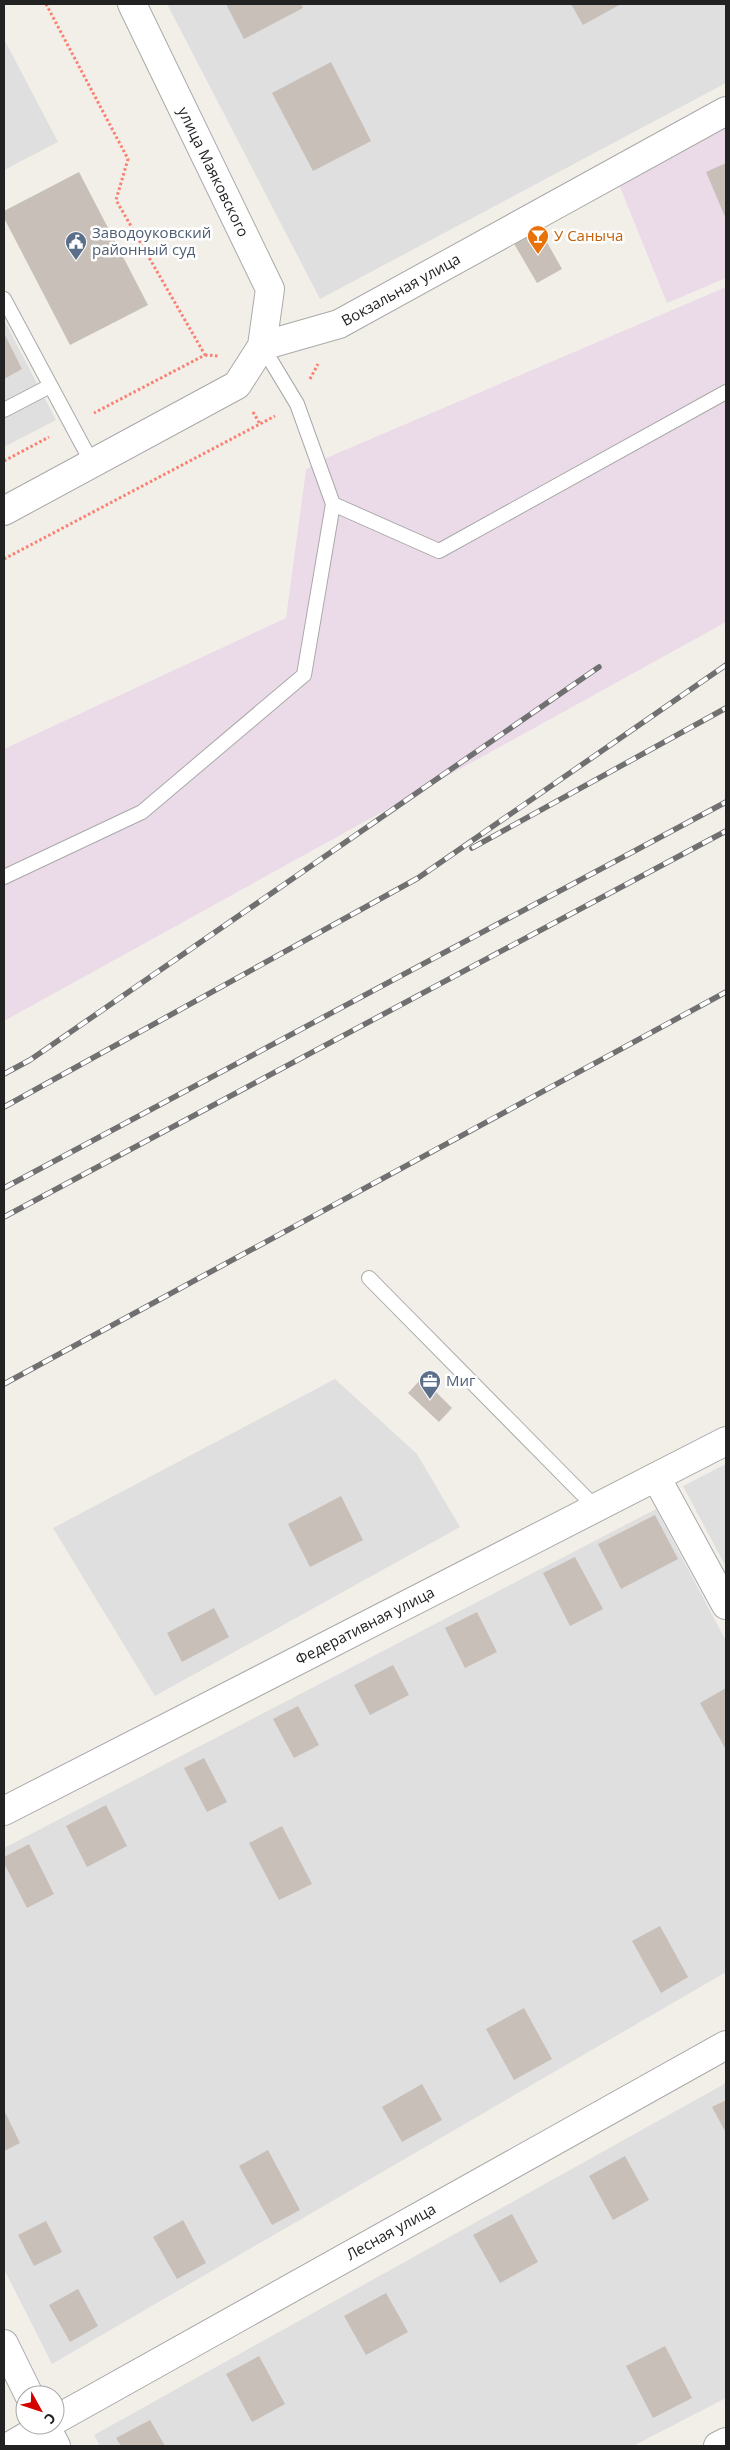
<svg xmlns="http://www.w3.org/2000/svg" width="730" height="2450" font-family="'Open Sans',sans-serif">
	<style>
		.residential { fill: #e0dfdf }
		.industrial { fill: #ebdbe8 }
		.building { fill: #c7bfb8 }
		.lines { fill: none; stroke-linecap: round; stroke-linejoin: round }
		.service-casing { stroke: #a9a9a9; stroke-width: 16 }
		.minor-casing { stroke: #a9a9a9; stroke-width: 30 }
		.tertiary-casing { stroke: #a9a9a9; stroke-width: 30 }
		.path { stroke: #fa8072; stroke-width: 3; stroke-dasharray: 2.5 2.5; stroke-linecap: butt }
		.service { stroke: #fff; stroke-width: 14 }
		.minor { stroke: #fff; stroke-width: 28 }
		.tertiary { stroke: #fff; stroke-width: 28 }
		.rail-casing { stroke: #707070; stroke-width: 5.5 }
		.rail { stroke: #fff; stroke-width: 4; stroke-dasharray: 11; stroke-linecap: butt }
		.labels { text-anchor: middle; stroke-width: 5; stroke-linejoin: round; paint-order: stroke }
		.street-label { font-size: 15px; fill: #222; stroke: #fff }
		.service-label { font-size: 15px; fill: #4e5e75; stroke: #fff; text-anchor: start }
		.food-label { font-size: 15px; fill: #c56008; stroke: #fff; text-anchor: start }
	</style>
	<rect width="100%" height="100%" fill="#f2efe9"/>
	<g class="residential">
		<path d="M 167,4 L 726,4 L 726,83 L 320,299 Z"/>
		<path d="M 4,39 L 58,142 L 4,170 Z"/>
		<path d="M 4,320 L 56,420 L 4,447 Z"/>
		<path d="M 335,1379 L 417,1454 L 460,1527 L 155,1696 L 53,1528 Z"/>
		<path d="M 726,1464 L 726,1567 L 683,1486 Z"/>
		<path d="M 656,1509 L 726,1641 L 726,1972 L 52,2364 L 4,2269 L 4,1848 Z"/>
		<path d="M 726,2083 L 726,2398 L 633,2446 L 100,2446 L 94,2435 Z"/>
	</g>
	<g class="industrial">
		<path d="M 726,122 L 726,278 L 667,303 L 618,182 Z"/>
		<path d="M 726,287 L 726,622 L 4,1021 L 4,749 L 286,618 L 306,470 L 317,462 Z"/>
	</g>
	<g class="building">
		<path d="M 226,4 L 301,4 L 303,8 L 244,39 Z"/>
		<path d="M 571,4 L 621,4 L 583,25 Z"/>
		<path d="M 331,62 L 371,141 L 313,171 L 272,93 Z"/>
		<path d="M 726,163 L 726,219 L 706,172 Z"/>
		<path d="M 79,172 L 148,305 L 70,345 L 4,218 L 4,211 Z"/>
		<path d="M 539,228 L 562,269 L 537,283 L 513,242 Z"/>
		<path d="M 4,333 L 22,369 L 4,379 Z"/>
		<path d="M 422,1378 L 452,1408 L 439,1422 L 408,1393 Z"/>
		<path d="M 341,1496 L 363,1540 L 310,1567 L 288,1524 Z"/>
		<path d="M 655,1515 L 678,1559 L 621,1589 L 598,1544 Z"/>
		<path d="M 575,1557 L 603,1609 L 570,1626 L 543,1573 Z"/>
		<path d="M 214,1608 L 229,1637 L 182,1662 L 167,1633 Z"/>
		<path d="M 477,1612 L 497,1652 L 465,1668 L 445,1628 Z"/>
		<path d="M 393,1665 L 409,1695 L 370,1715 L 354,1685 Z"/>
		<path d="M 726,1688 L 726,1747 L 725,1748 L 700,1703 Z"/>
		<path d="M 298,1706 L 319,1745 L 294,1758 L 273,1719 Z"/>
		<path d="M 204,1758 L 227,1802 L 207,1812 L 184,1768 Z"/>
		<path d="M 106,1805 L 127,1846 L 87,1867 L 66,1826 Z"/>
		<path d="M 282,1826 L 312,1884 L 279,1900 L 249,1843 Z"/>
		<path d="M 29,1844 L 54,1894 L 27,1908 L 4,1863 L 4,1857 Z"/>
		<path d="M 660,1926 L 688,1977 L 661,1993 L 632,1941 Z"/>
		<path d="M 524,2008 L 552,2059 L 514,2080 L 486,2029 Z"/>
		<path d="M 422,2084 L 442,2120 L 402,2142 L 382,2107 Z"/>
		<path d="M 726,2100 L 726,2133 L 712,2107 Z"/>
		<path d="M 4,2110 L 20,2143 L 4,2151 Z"/>
		<path d="M 268,2150 L 300,2210 L 272,2225 L 239,2166 Z"/>
		<path d="M 625,2156 L 649,2200 L 613,2220 L 589,2176 Z"/>
		<path d="M 512,2214 L 538,2262 L 500,2283 L 473,2235 Z"/>
		<path d="M 183,2220 L 206,2263 L 177,2279 L 153,2237 Z"/>
		<path d="M 46,2221 L 62,2252 L 34,2266 L 18,2235 Z"/>
		<path d="M 78,2289 L 98,2326 L 70,2342 L 49,2305 Z"/>
		<path d="M 386,2293 L 408,2332 L 366,2355 L 344,2316 Z"/>
		<path d="M 665,2346 L 692,2398 L 653,2418 L 626,2366 Z"/>
		<path d="M 259,2356 L 285,2404 L 252,2422 L 226,2374 Z"/>
		<path d="M 150,2420 L 165,2446 L 121,2446 L 116,2438 Z"/>
	</g>
	<g class="lines">
		<g class="service-casing">
			<g id="service">
				<path d="M 4,299 L 92,463"/>
				<path d="M 4,410 L 50,386"/>
				<path d="M 333,504 L 439,551 L 726,392"/>
				<path d="M 4,877 L 142,812 L 304,675 L 333,504 L 297,404 L 262,346"/>
				<path d="M 369,1278 L 596,1508"/>
			</g>
		</g>
		<g class="minor-casing">
			<g id="minor">
				<path d="M 262,346 L 339,324 L 726,111"/>
				<path d="M 656,1477 L 726,1605"/>
				<path d="M 4,2344 L 29,2395"/>
				<path d="M 55,2420 L 726,2045"/>
				<path d="M 45,2425 L 56,2446"/>
				<path d="M 10,2446 L 46,2425"/>
				<path d="M 718,2446 L 726,2442"/>
			</g>
		</g>
		<g class="tertiary-casing">
			<g id="tertiary">
				<path d="M 4,511 L 237,385 L 262,346 L 270,289 L 132,4"/>
				<path d="M 4,1811 L 726,1441"/>
			</g>
		</g>
		<g class="path">
			<path d="M 46,4 L 128,159 L 116,200 L 205,355 L 94,413"/>
			<path d="M 205,355 L 219,356"/>
			<path d="M 310,379 L 318,364"/>
			<path d="M 253,412 L 260,424"/>
			<path d="M 4,461 L 49,437"/>
			<path d="M 4,559 L 275,416"/>
		</g>
		<use href="#service" class="service"/>
		<use href="#minor" class="minor"/>
		<use href="#tertiary" class="tertiary"/>
		<g class="rail-casing">
			<g id="rail">
				<path d="M 472,848 L 726,708"/>
				<path d="M 4,1074 L 30,1060 L 599,667"/>
				<path d="M 4,1107 L 418,878 L 726,665"/>
				<path d="M 4,1188 L 726,802"/>
				<path d="M 4,1217 L 726,831"/>
				<path d="M 4,1384 L 726,992"/>
			</g>
		</g>
		<use href="#rail" class="rail"/>
	</g>
	<defs>
		<g id="bar-pin" transform="scale(1.125)"><path d="M0 17L-7.5 6A9.5 9.5 0 1 1 7.5 6Z" fill="#e8710a" stroke="#fff"/><path d="M-6-5H6L.8 .8V4.5H3.5V6h-7V4.5H-.8V.8Z" fill="#fff"/></g>
		<g id="civic-pin" transform="scale(1.125)"><path d="M0 17L-7.5 6A9.5 9.5 0 1 1 7.5 6Z" fill="#5c6f8a" stroke="#fff"/><path d="M-.6-6.5H3V-4.5H.6V-3L4-1V1h2V6H-6V1h2V-1L-.6-3ZM-1.2 2.5V6h2.4V2.5Z" fill="#fff"/></g>
		<g id="office-pin" transform="scale(1.125)"><path d="M0 17L-7.5 6A9.5 9.5 0 1 1 7.5 6Z" fill="#5c6f8a" stroke="#fff"/><path d="M-6-3h4V-5.5h4V-3h4V5H-6ZM-1-4.5V-3h2v-1.5ZM-6 0V1H6V0Z" fill="#fff"/></g>
	</defs>
	<g fill-rule="evenodd">
		<use href="#bar-pin" x="538" y="236"/>
		<use href="#civic-pin" x="76" y="242"/>
		<use href="#office-pin" x="430" y="1381"/>
	</g>
	<g class="labels">
		<g class="street-label">
			<text transform="translate(213 172) rotate(64)" y="5">улица Маяковского</text>
			<text transform="translate(401 290) rotate(-29)" y="5">Вокзальная улица</text>
			<text transform="translate(365 1626) rotate(-27)" y="5">Федеративная улица</text>
			<text transform="translate(391 2232) rotate(-29)" y="5">Лесная улица</text>
		</g>
		<g class="service-label">
			<text x="92" y="238">Заводоуковский<tspan x="92" dy="17">районный суд</tspan></text>
			<text x="446" y="1386">Миг</text>
		</g>
		<g class="food-label">
			<text x="554" y="241">У Саныча</text>
		</g>
	</g>
	<rect width="730" height="2450" fill="none" stroke="#222222" stroke-width="10"/>
	<g transform="translate(40 2410) rotate(130)"><circle r="24" fill="#ffffff" stroke="#a7a7a7"/>
	<path d="M0-4L9 19L0 12L-9 19Z" fill="#d40000"/>
	<text y="-8" font-size="14" font-weight="bold" text-anchor="middle" fill="#222222">С</text>
	</g>
</svg>
